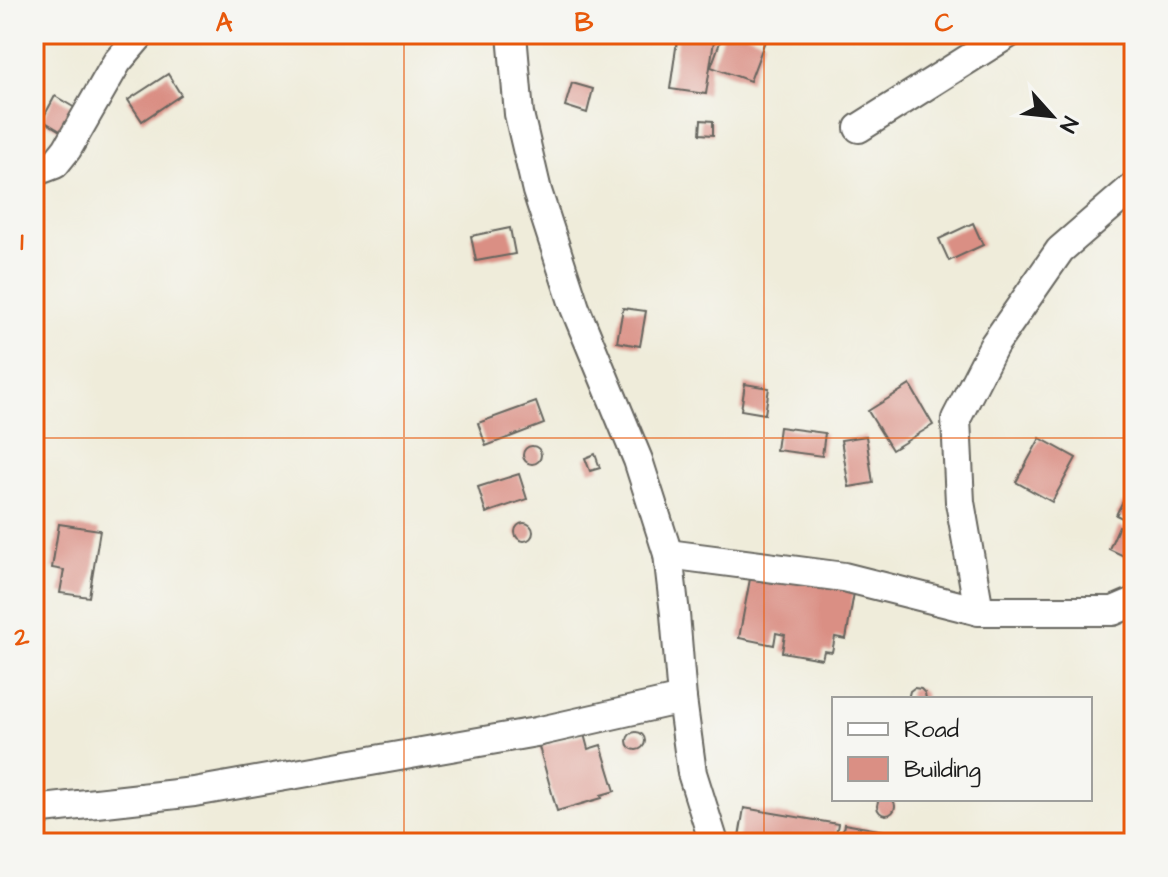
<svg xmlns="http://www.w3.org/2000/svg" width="1168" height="877" font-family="'Architects Daughter',sans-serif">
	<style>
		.building { fill: #da8f84 }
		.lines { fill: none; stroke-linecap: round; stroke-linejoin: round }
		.minor-casing { stroke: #66655e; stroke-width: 32 }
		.minor { stroke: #fff; stroke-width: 28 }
		.grid { fill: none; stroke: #e8590c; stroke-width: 2; stroke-opacity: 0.55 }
		.neatline { fill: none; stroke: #e8590c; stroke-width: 3 }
		.grid-label { font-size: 26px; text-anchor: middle; font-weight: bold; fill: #e8590c }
	</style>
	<rect width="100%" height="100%" fill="#f6f6f2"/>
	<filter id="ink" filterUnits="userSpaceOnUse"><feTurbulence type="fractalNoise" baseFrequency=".0125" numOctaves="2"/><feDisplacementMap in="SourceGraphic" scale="16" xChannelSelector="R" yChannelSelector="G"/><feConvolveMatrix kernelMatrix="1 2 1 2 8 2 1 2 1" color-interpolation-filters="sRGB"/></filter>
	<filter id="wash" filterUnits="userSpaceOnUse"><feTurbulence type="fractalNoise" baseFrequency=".006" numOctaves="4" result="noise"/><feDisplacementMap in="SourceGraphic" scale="32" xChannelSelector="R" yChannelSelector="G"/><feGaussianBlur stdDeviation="1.8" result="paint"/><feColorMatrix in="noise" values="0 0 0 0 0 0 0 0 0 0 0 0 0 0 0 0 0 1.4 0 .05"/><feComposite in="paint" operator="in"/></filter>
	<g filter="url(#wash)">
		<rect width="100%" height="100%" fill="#efecda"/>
		<g id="blocks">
			<g class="building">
				<path d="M 678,34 L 715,34 L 706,94 L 670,89 Z"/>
				<path d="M 723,34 L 746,34 L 765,41 L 750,81 L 711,67 Z"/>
				<path d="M 168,74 L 181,95 L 142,121 L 128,100 Z"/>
				<path d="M 572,83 L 593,89 L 587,113 L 565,106 Z"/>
				<path d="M 55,96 L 75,108 L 62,132 L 42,120 Z"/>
				<path d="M 701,120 L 713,121 L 713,135 L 700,134 Z"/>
				<path d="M 973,223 L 983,245 L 949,261 L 939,239 Z"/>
				<path d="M 510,228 L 515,254 L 476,261 L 471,236 Z"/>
				<path d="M 623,308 L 646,311 L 640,346 L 617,342 Z"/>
				<path d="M 745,384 L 769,388 L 765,414 L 741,410 Z"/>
				<path d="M 910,385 L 933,425 L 892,450 L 868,411 Z"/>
				<path d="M 536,402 L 544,424 L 486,446 L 478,423 Z"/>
				<path d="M 779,427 L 825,433 L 822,456 L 776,450 Z"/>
				<path d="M 866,436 L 873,483 L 849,487 L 841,440 Z"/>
				<path d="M 1040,438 L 1076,458 L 1052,502 L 1016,482 Z"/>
				<circle cx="532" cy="455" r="9"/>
				<path d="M 595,454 L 600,468 L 590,471 L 585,458 Z"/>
				<path d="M 519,474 L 527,499 L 486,513 L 478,487 Z"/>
				<path d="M 1122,503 L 1131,508 L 1126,520 L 1116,515 Z"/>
				<circle cx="524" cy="532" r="9"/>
				<path d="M 59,524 L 100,530 L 89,597 L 60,593 L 64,570 L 52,568 Z"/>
				<path d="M 1119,526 L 1134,533 L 1134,546 L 1128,558 L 1109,549 Z"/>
				<path d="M 776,574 L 855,587 L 846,639 L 835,637 L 832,652 L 824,651 L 822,659 L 782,652 L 785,635 L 776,633 L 774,645 L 739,638 L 750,579 L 775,583 Z"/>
				<path d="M 914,688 L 921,689 L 925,693 L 926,699 L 908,699 L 910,691 Z"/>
				<circle cx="636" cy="741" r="9"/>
				<path d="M 584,734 L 588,749 L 601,745 L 615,791 L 601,795 L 602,798 L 557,811 L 539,747 Z"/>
				<circle cx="886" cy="806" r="9"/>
				<path d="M 744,808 L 838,824 L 834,843 L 738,843 Z"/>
				<path d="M 844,824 L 931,839 L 930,843 L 841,843 Z"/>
			</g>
		</g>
	</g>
	<g filter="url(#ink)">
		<use href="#blocks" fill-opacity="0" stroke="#66655e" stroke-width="2"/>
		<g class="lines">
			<g class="minor-casing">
				<g id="minor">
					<path d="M 512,34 L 519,114 L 537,191 L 575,308 L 638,460 L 668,554 L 675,614 L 682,699 L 692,773 L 714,843"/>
					<path d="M 859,128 L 1008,34"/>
					<path d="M 34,172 L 55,164 L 67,149 L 117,62 L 141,34"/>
					<path d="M 668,554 L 844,577 L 979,611 L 1113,611 L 1134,602"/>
					<path d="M 979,611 L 960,502 L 956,419 L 994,345 L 1060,250 L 1134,186"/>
					<path d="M 34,810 L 194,792 L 536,732 L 682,699"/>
				</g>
			</g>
			<use href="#minor" class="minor"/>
		</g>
	</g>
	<path class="grid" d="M 404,34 L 404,843M 764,34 L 764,843M 34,438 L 1134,438"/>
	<rect width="1168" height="877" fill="none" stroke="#f6f6f2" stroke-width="88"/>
	<rect x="832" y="697" width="260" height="104" fill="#f6f6f2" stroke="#9f9f9c" stroke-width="2"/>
	<rect x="848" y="723" width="40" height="12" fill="#ffffff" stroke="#9f9f9c" stroke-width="2"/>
	<text x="904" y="737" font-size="24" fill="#1c1c1c">Road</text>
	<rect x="848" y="757" width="40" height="24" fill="#da8f84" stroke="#9f9f9c" stroke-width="2"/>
	<text x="904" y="777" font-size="24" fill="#1c1c1c">Building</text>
	<g transform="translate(1052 116) rotate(117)" stroke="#f6f6f2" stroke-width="6" paint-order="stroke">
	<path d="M0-6L14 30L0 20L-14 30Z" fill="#1c1c1c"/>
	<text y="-12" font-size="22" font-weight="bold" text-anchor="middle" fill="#1c1c1c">N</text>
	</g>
	<rect x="44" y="44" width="1080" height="789" class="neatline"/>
	<g class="grid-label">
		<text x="224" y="31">A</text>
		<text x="584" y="31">B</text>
		<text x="944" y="31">C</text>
		<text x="22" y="250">1</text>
		<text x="22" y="645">2</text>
	</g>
</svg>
